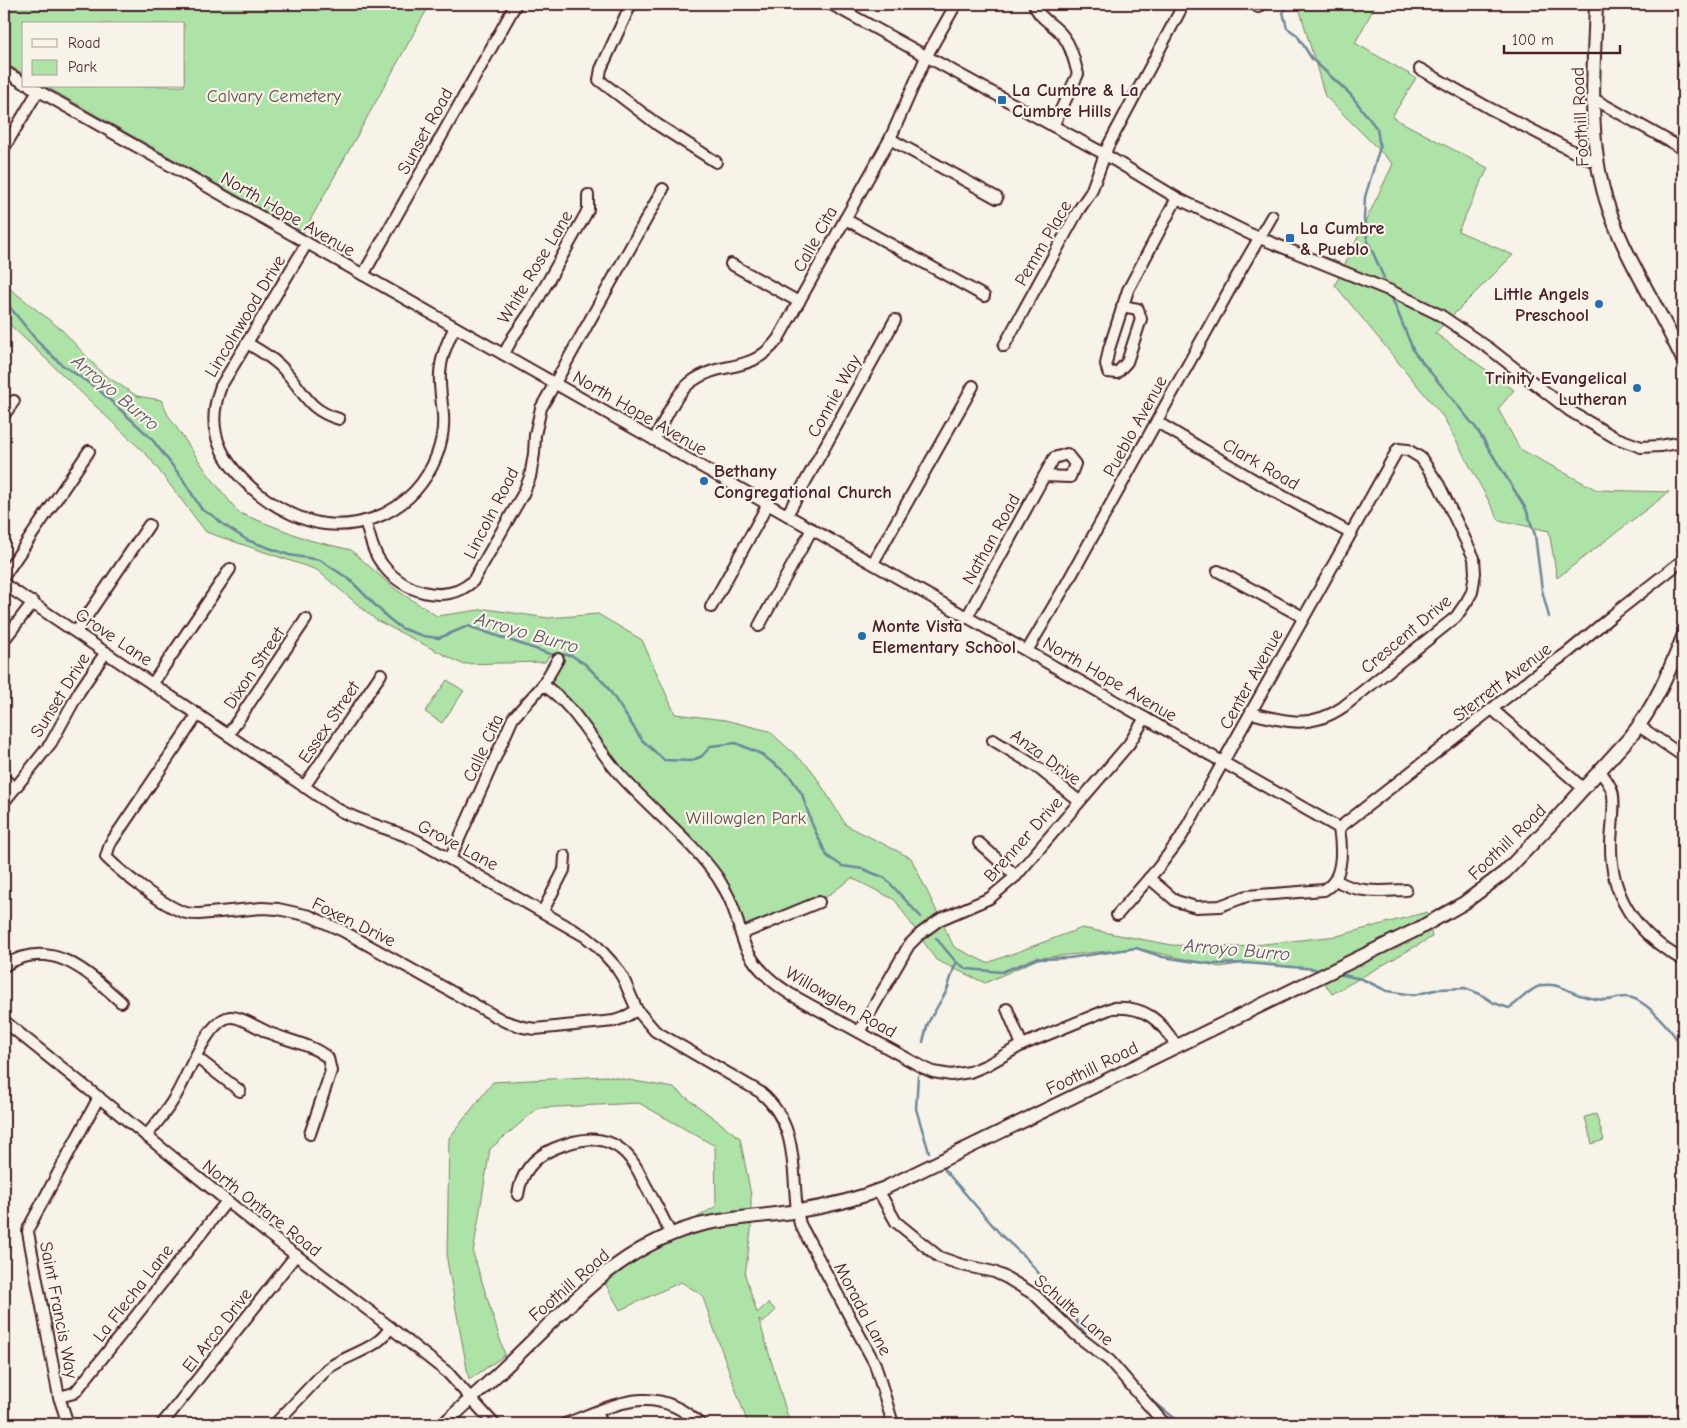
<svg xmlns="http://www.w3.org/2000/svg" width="1687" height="1428" font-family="'Comic Neue',sans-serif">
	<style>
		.green { fill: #ade3a6; stroke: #7c8168 }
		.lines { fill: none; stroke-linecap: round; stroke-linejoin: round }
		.stream { stroke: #6d879b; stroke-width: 2.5 }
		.minor-casing { stroke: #4a1f2b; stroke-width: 14 }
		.major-casing { stroke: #4a1f2b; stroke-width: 16 }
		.minor { stroke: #f7f3e8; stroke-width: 10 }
		.major { stroke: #f7f3e8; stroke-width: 12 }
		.poi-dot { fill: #1f6fb2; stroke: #f7f3e8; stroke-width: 2 }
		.labels { text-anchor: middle; stroke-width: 4.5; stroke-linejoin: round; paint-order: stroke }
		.poi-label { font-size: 18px; font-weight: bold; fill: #4a1f2b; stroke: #f7f3e8; text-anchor: start }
		.park-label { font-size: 18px; fill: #63504a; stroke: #f7f3e8 }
		.street-label { font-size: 18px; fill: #4a1f2b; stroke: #f7f3e8 }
		.water-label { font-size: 19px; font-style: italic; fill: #5b5363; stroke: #f7f3e8 }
	</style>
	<rect width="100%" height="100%" fill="#f7f3e8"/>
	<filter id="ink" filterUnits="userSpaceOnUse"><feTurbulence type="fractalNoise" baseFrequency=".02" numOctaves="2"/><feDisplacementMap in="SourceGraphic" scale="10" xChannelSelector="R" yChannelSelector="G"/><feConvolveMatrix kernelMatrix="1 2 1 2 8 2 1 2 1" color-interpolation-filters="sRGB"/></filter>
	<g filter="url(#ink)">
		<g class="green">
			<path d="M 4,4 L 430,4 L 303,233 L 45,86 L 184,86 L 184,24 L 24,24 L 24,74 L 4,63 Z"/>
			<path d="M 1298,4 L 1376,4 L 1355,43 L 1416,78 L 1392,117 L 1488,168 L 1458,231 L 1513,255 L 1435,333 L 1514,390 L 1498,409 L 1520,449 L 1597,490 L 1669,492 L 1557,578 L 1549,531 L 1499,520 L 1444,418 L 1335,285 L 1393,164 L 1325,96 Z"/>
			<path d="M 4,284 L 62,330 L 103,374 L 137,396 L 161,400 L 168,415 L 208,474 L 239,513 L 309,540 L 351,550 L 395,589 L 437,616 L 486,609 L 548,618 L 598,614 L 642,640 L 675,714 L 725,720 L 769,731 L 811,769 L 846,825 L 911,858 L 954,947 L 987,963 L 1082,928 L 1172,945 L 1237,947 L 1337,936 L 1427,912 L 1432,937 L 1332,994 L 1315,969 L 1246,963 L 1220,967 L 1136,948 L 1040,958 L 985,983 L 936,960 L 895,900 L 852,878 L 819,902 L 741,934 L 727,893 L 543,685 L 558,659 L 550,654 L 545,662 L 462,664 L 376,620 L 317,570 L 206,532 L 148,456 L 4,319 Z"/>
			<path d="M 447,680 L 464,691 L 442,723 L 425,712 Z"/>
			<path d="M 606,1076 L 674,1088 L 740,1138 L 751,1195 L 751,1231 L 745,1275 L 757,1313 L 768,1303 L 776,1310 L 763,1323 L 759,1320 L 790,1424 L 748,1424 L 702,1295 L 681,1282 L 620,1310 L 601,1276 L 716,1206 L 715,1146 L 639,1103 L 538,1108 L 490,1149 L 473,1253 L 505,1355 L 469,1380 L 447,1260 L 449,1138 L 493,1082 Z"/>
			<path d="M 1596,1114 L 1604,1140 L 1592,1144 L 1585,1117 Z"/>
		</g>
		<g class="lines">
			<g class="stream">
				<path d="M 1280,4 L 1285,10 L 1283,12 L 1287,28 L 1297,35 L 1312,59 L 1351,95 L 1377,129 L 1380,147 L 1365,197 L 1364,219 L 1367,239 L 1384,278"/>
				<path d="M 1392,298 L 1414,352 L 1476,428 L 1526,509 L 1535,535 L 1542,590 L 1549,617"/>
				<path d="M 4,300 L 38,342 L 61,364 L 99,390 L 151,438 L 182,478 L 202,510 L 212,515 L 224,525 L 247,540 L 289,555 L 320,560 L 349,579 L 388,618 L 401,628 L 423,636 L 439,638 L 468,626 L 550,654 L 571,655 L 585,664 L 606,685 L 642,740 L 664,760 L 691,761 L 702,756 L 711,746 L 736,743 L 761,754 L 789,775 L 802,794 L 812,824 L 827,856 L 842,866 L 863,869 L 885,878 L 921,917"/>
				<path d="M 936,938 L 956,962 L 967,969 L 1002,972 L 1037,958 L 1042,959 L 1069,958 L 1136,948 L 1163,957 L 1189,961 L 1213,964 L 1246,963 L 1315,969"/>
				<path d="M 1338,974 L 1362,979 L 1387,991 L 1414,995 L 1439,989 L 1465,988 L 1480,994 L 1494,1003 L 1509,1008 C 1520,1002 1527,990 1540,986 C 1556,981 1568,992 1583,996 C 1590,998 1599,1000 1606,1000 C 1612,1000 1619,997 1625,997 C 1645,996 1674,1033 1683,1049"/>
				<path d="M 923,1042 L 928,1023 L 947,990 L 956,962"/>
				<path d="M 918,1076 L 916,1109 L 929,1152"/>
				<path d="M 943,1168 L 1002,1236 L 1026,1258 L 1070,1311 L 1088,1338"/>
				<path d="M 1147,1397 L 1181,1424"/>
			</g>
			<g class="minor-casing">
				<g id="minor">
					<path d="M 631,4 L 601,69 L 599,80 L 658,125 L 716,162"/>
					<path d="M 831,4 L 1099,151 L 1177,198 L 1250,234 L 1391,291 L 1440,315 L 1490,349 L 1570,411 L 1614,437 L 1641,447 L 1660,446 L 1683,442"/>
					<path d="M 1034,4 C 1039,19 1054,24 1063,36 C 1072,47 1074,61 1078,74 L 1053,126"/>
					<path d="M 1254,4 L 1258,7"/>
					<path d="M 1420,69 L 1489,108 L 1588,159 L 1593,161 L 1598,160"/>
					<path d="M 4,71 L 24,83"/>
					<path d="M 30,86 L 1339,828"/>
					<path d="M 1594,99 L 1683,149"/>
					<path d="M 890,139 L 997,198"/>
					<path d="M 4,148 L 38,91"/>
					<path d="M 845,219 L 984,296"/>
					<path d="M 307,243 L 221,386 C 215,402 212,417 216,434 C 225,477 283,519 325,524 C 358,528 392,516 415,491 C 433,471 445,443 443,415 C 442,401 439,387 440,373 C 441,356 447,342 455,327"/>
					<path d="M 731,264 L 799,302"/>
					<path d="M 363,275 L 516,4"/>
					<path d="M 1122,306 L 1138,309 L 1141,319 L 1127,362 L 1117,373 L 1108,372 L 1106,364 L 1109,349 L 1128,290 L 1177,198"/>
					<path d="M 247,343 C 260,351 275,359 285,371 C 305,392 307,410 339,419"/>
					<path d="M 1004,346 L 1078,211 L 1091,192 L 1108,146 L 1180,11 L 1181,4"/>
					<path d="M 504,354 L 513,337 L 533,308 L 588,210 L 588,195"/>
					<path d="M 4,415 L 14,401"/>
					<path d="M 1157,422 L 1266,487 L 1350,533"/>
					<path d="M 654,440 C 665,421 674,395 691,382 C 722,359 750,376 778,339 L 890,139 L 927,55 L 956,4"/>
					<path d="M 787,515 L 895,320"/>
					<path d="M 365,521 C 370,536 372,551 382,564 C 402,592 446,606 473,581 L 523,494 L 530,477 L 534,454 L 535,435 L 541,408 L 663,189"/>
					<path d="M 873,563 L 973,386"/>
					<path d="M 1218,571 L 1303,617"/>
					<path d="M 4,576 L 89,451"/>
					<path d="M 4,584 L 339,810 C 365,824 392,829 418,841 L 586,937 L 596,945 L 616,967 L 623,978 L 637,1010 L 655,1031 L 760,1092 C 798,1124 792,1166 797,1211 L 800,1224 L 875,1364 L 893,1424"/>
					<path d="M 711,607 L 768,504"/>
					<path d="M 967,617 L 1054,458 L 1067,454 L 1075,464 L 1070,477 L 1044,476"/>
					<path d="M 759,626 L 812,529"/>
					<path d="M 76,632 L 149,525"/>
					<path d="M 4,640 L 33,602"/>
					<path d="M 1027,651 L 1067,583 L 1236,278 L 1272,216"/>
					<path d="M 153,683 L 230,569"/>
					<path d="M 543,685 C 577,706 595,748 622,777 C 653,811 691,840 718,878 C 723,887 729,895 732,905 C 738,919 740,935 746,948 C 755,967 773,983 790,994 L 924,1068 L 933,1072 L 951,1075 L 970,1072 L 987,1065 L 1022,1045 L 1112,1008 C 1144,1005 1161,1020 1176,1046"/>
					<path d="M 1492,709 L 1584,789"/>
					<path d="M 198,714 L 110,844 L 106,857 C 123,874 161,904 183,912 C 188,914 194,914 199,914 L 262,908 L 278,909 L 310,916 L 343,931 L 504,1021 L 523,1027 L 535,1029 L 614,1021 L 623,1018 L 637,1010"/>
					<path d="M 1639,726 L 1683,756"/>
					<path d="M 228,735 L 306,619"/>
					<path d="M 993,740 L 1037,767 L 1079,801"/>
					<path d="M 1600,771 C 1604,777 1610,784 1612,791 C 1616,802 1611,831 1611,844 C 1610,898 1638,935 1683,960"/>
					<path d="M 4,779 L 15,788"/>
					<path d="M 304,787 L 381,674"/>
					<path d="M 4,802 L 51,743 L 79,692 L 106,652"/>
					<path d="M 1339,828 L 1534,676 L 1567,653 L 1614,614 L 1683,560"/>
					<path d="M 979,843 L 1016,876"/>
					<path d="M 450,859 L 513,718 L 543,685 L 558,659"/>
					<path d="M 1149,878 L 1176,901 L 1196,907 L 1220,906 L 1247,896 L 1324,890 C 1345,879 1342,847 1339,828"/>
					<path d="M 1336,880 C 1357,894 1382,891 1406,890"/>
					<path d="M 543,911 L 564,870 L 565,856"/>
					<path d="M 1117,915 L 1158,868 L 1180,839 L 1398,449 L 1408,450 L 1421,458 L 1439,485 L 1474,558 L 1475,573 L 1472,592 L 1467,601 L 1456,617 L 1343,707 C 1311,729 1286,722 1251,713"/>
					<path d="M 741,934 L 819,902"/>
					<path d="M 4,966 C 51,936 88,972 121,1002"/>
					<path d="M 1007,1009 L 1022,1045"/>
					<path d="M 4,1021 L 268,1234 L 372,1313 L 448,1373 L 494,1424"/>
					<path d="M 859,1032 L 909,945 L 920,934 L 939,920 L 990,898 L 1016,876 L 1129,744 L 1145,718"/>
					<path d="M 196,1057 L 240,1091"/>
					<path d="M 146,1136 C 156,1124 167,1111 175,1097 C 187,1078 207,1020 230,1017 C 241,1016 261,1030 272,1034 C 290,1041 313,1045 328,1058 L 331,1071 L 310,1134"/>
					<path d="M 878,1190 L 896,1222 L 939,1257 L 962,1265 L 994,1272 L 1007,1278 L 1035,1295 L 1075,1334 L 1110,1361 L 1162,1421 L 1167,1424"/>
					<path d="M 518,1195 C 521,1173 533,1158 553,1149 C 581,1137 611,1132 632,1161 C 638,1169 642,1179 647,1188 C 655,1203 664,1219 671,1235"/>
					<path d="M 59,1397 L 74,1393 L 77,1390 L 227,1201"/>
					<path d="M 597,1412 L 602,1424"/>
					<path d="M 68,1424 L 59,1397 L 51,1355 L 28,1232 L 29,1227 L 99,1097"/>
					<path d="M 162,1424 L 296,1255"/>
					<path d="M 275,1424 L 327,1369 C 345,1355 380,1349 390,1327"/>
					<path d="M 565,1424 C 615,1405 654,1381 700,1424"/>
				</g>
			</g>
			<g class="major-casing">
				<g id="major">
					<path d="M 1596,4 C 1594,71 1586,144 1609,209 C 1627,262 1660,309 1683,360"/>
					<path d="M 444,1424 C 473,1397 502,1371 530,1343 C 578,1296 625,1247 692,1227 C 727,1217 762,1217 797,1211 C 827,1207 857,1199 885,1188 L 1418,929 L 1464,903 L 1505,872 L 1554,821 L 1631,736 C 1655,706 1669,672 1683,637"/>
				</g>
			</g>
			<use href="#minor" class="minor"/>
			<use href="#major" class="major"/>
		</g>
	</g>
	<g class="poi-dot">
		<rect x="997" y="95" width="10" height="10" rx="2.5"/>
		<rect x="1285" y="233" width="10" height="10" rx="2.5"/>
		<circle cx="1599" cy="304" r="5"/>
		<circle cx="1637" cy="388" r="5"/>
		<circle cx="704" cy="481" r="5"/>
		<circle cx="862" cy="636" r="5"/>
	</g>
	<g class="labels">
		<g class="poi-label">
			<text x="1012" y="96">La Cumbre &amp; La<tspan x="1012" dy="21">Cumbre Hills</tspan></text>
			<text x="1300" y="234">La Cumbre<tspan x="1300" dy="21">&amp; Pueblo</tspan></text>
			<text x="1589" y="300" text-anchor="end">Little Angels<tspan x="1589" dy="21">Preschool</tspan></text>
			<text x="1627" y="384" text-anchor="end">Trinity Evangelical<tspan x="1627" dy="21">Lutheran</tspan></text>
			<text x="714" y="477">Bethany<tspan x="714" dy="21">Congregational Church</tspan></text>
			<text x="872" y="632">Monte Vista<tspan x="872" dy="21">Elementary School</tspan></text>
		</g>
		<g class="park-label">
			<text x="274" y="102">Calvary Cemetery</text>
			<text x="746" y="824">Willowglen Park</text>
		</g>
		<g class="street-label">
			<text transform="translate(1580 117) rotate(-93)" y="6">Foothill Road</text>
			<text transform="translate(425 131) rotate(-61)" y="6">Sunset Road</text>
			<text transform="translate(288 214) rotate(30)" y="6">North Hope Avenue</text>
			<text transform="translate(815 239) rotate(-61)" y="6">Calle Cita</text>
			<text transform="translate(1043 243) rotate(-60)" y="6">Pemm Place</text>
			<text transform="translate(535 267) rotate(-59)" y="6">White Rose Lane</text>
			<text transform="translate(245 316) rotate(-59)" y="6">Lincolnwood Drive</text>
			<text transform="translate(834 396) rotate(-61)" y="6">Connie Way</text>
			<text transform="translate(640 413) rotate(30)" y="6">North Hope Avenue</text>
			<text transform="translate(1135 426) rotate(-61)" y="6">Pueblo Avenue</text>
			<text transform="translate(1261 464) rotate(30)" y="6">Clark Road</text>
			<text transform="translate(491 513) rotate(-63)" y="6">Lincoln Road</text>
			<text transform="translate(991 539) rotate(-61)" y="6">Nathan Road</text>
			<text transform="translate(1406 634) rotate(-40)" y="6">Crescent Drive</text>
			<text transform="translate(114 637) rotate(34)" y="6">Grove Lane</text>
			<text transform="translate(254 668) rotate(-56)" y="6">Dixon Street</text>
			<text transform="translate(1110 679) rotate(30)" y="6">North Hope Avenue</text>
			<text transform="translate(1251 679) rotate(-61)" y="6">Center Avenue</text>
			<text transform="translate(1502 682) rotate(-37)" y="6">Sterrett Avenue</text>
			<text transform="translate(60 695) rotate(-58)" y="6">Sunset Drive</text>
			<text transform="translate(329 722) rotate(-56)" y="6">Essex Street</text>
			<text transform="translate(483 748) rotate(-65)" y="6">Calle Cita</text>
			<text transform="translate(1046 757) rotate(36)" y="6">Anza Drive</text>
			<text transform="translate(1023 839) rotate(-48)" y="6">Brenner Drive</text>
			<text transform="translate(1507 842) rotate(-44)" y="6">Foothill Road</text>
			<text transform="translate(458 845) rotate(28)" y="6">Grove Lane</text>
			<text transform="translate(354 922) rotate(26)" y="6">Foxen Drive</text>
			<text transform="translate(841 1002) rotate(30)" y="6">Willowglen Road</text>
			<text transform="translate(1092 1068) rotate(-26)" y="6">Foothill Road</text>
			<text transform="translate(262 1208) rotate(38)" y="6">North Ontare Road</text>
			<text transform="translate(569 1285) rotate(-41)" y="6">Foothill Road</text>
			<text transform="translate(133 1293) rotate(-52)" y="6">La Flecha Lane</text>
			<text transform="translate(863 1309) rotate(62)" y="6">Morada Lane</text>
			<text transform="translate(59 1310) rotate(79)" y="6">Saint Francis Way</text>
			<text transform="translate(1074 1310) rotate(41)" y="6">Schulte Lane</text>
			<text transform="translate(217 1330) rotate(-52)" y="6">El Arco Drive</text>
		</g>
		<g class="water-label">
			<text transform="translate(116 392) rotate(40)" y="7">Arroyo Burro</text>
			<text transform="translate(527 632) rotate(16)" y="7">Arroyo Burro</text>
			<text transform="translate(1237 949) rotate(5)" y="7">Arroyo Burro</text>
		</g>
	</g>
	<rect width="1687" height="1428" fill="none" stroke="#f7f3e8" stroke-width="20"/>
	<rect x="10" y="10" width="1667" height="1408" fill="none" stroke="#4a1f2b" stroke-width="2" filter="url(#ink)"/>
	<rect x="22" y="22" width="162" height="65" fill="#f7f3e8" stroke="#b29e9c"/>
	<rect x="32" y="39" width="25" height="8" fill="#f7f3e8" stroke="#b29e9c"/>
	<text x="68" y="48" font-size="15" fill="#4a1f2b">Road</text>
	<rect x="32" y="60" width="25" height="15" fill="#ade3a6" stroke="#b29e9c"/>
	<text x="68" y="72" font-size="15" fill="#4a1f2b">Park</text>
	<path d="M1504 45v8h116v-8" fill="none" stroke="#4a1f2b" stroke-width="2.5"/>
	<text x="1512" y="45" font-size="15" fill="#4a1f2b" stroke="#f7f3e8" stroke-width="4" paint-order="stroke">100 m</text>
</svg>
